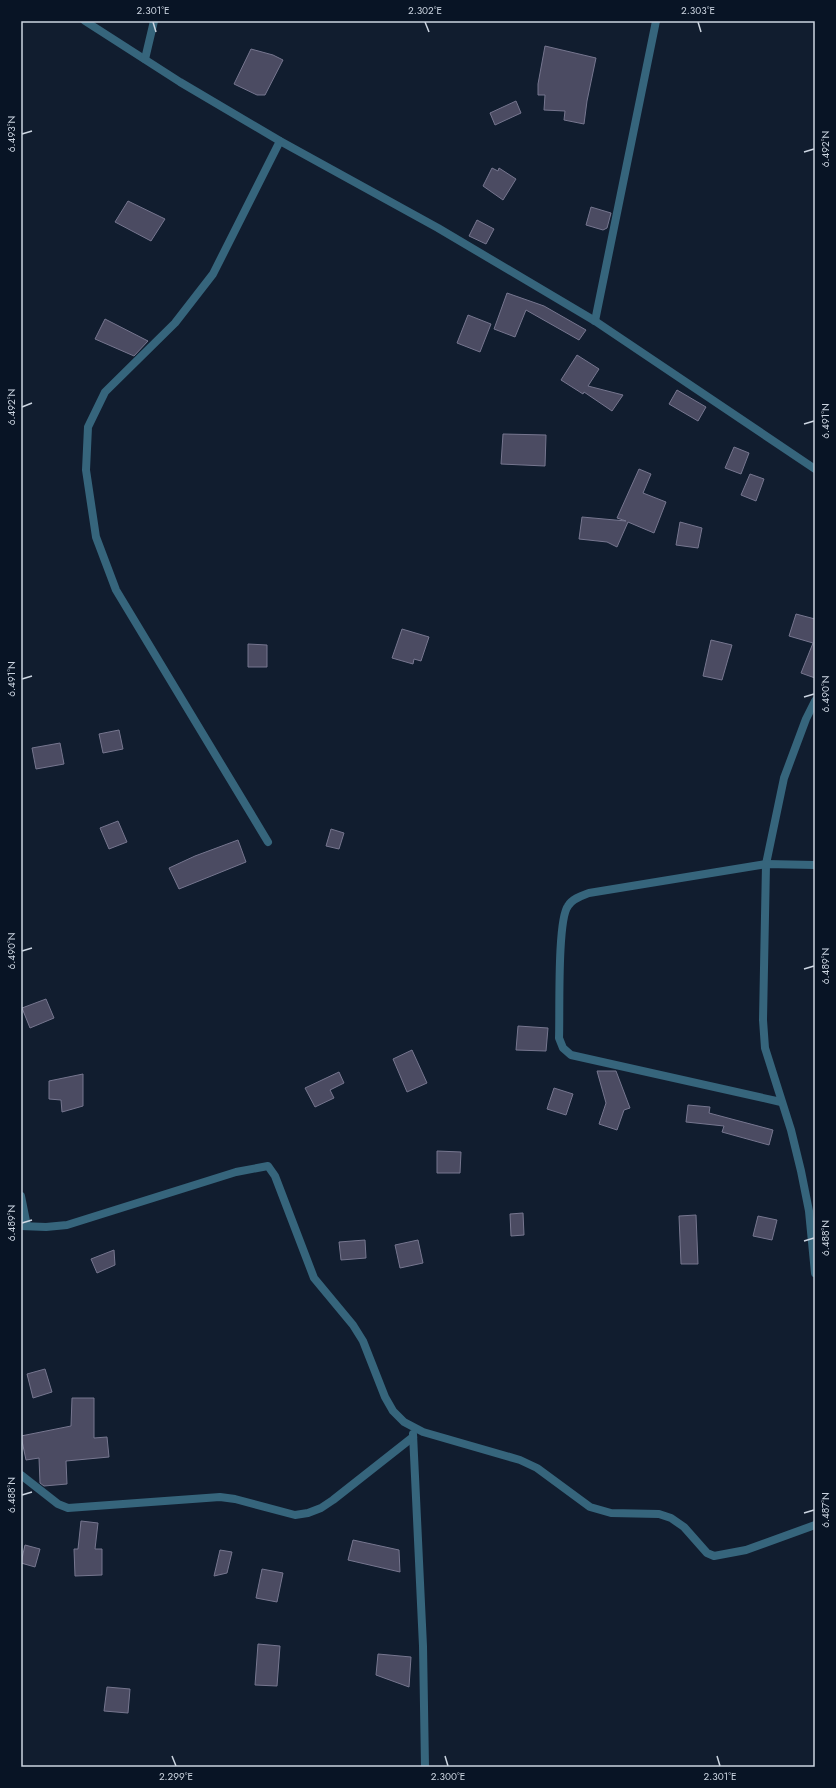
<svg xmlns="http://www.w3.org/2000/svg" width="836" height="1788" font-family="Jost,sans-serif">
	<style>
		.building { fill: #4b4b62; stroke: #76768f }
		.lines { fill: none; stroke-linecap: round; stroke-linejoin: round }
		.minor { stroke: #36657c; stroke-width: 8 }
		.ticks { fill: none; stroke: #ccd5e1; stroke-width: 1.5 }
		.neatline { fill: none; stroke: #ccd5e1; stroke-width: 1.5 }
		.ticks-label { font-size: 10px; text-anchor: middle; fill: #ccd5e1 }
	</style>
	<rect width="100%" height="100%" fill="#111d2f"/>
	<g class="building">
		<path d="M 545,46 L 596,58 L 587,101 L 584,124 L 564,120 L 565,111 L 544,110 L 545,95 L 538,95 L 538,84 Z"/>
		<path d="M 251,49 L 273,55 L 283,60 L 265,95 L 257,95 L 234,84 Z"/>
		<path d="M 516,101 L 521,113 L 495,125 L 490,113 Z"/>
		<path d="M 492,168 L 498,171 L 499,168 L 516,179 L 503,200 L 483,186 Z"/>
		<path d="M 128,201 L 165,219 L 151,241 L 115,222 Z"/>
		<path d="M 591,207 L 611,213 L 607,228 L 603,230 L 586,225 Z"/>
		<path d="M 477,220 L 494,229 L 486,244 L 469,236 Z"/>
		<path d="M 507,293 L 544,306 L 586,330 L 579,340 L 526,310 L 515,337 L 494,329 Z"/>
		<path d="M 468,315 L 491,324 L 480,352 L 457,343 Z"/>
		<path d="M 105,319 L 148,341 L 134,356 L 95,339 Z"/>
		<path d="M 577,355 L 599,369 L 588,386 L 623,395 L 612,411 L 584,392 L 583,394 L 561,380 Z"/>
		<path d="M 677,390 L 706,407 L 698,421 L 669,404 Z"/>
		<path d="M 503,434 L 546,435 L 545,466 L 501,464 Z"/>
		<path d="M 734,447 L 749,453 L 741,474 L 725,468 Z"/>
		<path d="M 639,469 L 651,474 L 643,493 L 666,502 L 654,533 L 628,522 L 617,547 L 607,542 L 579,539 L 582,517 L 626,521 L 617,518 Z"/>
		<path d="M 750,474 L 764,479 L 756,501 L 741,495 Z"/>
		<path d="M 680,522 L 702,528 L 698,548 L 676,545 Z"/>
		<path d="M 796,614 L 815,619 L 815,678 L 801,673 L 813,643 L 789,636 Z"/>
		<path d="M 402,629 L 429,637 L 421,661 L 414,659 L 413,664 L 392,658 Z"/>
		<path d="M 711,640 L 732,645 L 722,680 L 703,676 Z"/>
		<path d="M 248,644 L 267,645 L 267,667 L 248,667 Z"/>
		<path d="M 119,730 L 123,749 L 103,753 L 99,734 Z"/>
		<path d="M 60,743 L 64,764 L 36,769 L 32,748 Z"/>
		<path d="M 118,821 L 127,842 L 109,849 L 100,828 Z"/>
		<path d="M 331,829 L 344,833 L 339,849 L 326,846 Z"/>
		<path d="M 238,840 L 246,862 L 179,889 L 169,868 L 195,856 Z"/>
		<path d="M 46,999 L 54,1018 L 30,1028 L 22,1008 Z"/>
		<path d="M 518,1026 L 548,1028 L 546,1051 L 516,1050 Z"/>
		<path d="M 412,1050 L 427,1083 L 407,1092 L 393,1059 Z"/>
		<path d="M 597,1071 L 616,1071 L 630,1108 L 624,1110 L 617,1130 L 599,1124 L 606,1103 Z"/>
		<path d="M 339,1072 L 344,1083 L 330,1090 L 334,1098 L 315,1107 L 305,1088 Z"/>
		<path d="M 83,1074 L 83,1106 L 62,1112 L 61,1100 L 49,1099 L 49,1081 Z"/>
		<path d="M 554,1088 L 573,1094 L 566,1115 L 547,1109 Z"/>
		<path d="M 688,1105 L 710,1107 L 709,1113 L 773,1130 L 769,1145 L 722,1132 L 724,1126 L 686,1122 Z"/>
		<path d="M 437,1151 L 461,1152 L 460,1173 L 437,1173 Z"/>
		<path d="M 523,1213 L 524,1235 L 511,1236 L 510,1214 Z"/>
		<path d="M 696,1215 L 698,1264 L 681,1264 L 679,1216 Z"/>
		<path d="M 758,1216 L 777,1220 L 772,1240 L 753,1236 Z"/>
		<path d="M 365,1240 L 366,1258 L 341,1260 L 339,1242 Z"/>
		<path d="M 418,1240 L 423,1263 L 400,1268 L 395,1245 Z"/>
		<path d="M 114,1250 L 115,1265 L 97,1273 L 91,1259 Z"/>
		<path d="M 45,1369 L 52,1392 L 33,1398 L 27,1374 Z"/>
		<path d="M 72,1398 L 94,1398 L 94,1438 L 107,1437 L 109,1457 L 66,1461 L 67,1484 L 44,1486 L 40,1483 L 39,1458 L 26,1460 L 21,1436 L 71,1426 Z"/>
		<path d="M 81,1521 L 98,1523 L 95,1549 L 102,1549 L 102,1575 L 75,1576 L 74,1549 L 78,1549 Z"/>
		<path d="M 353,1540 L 399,1550 L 400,1572 L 348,1560 Z"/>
		<path d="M 25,1545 L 40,1549 L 35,1567 L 21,1563 Z"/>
		<path d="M 220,1550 L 232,1552 L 227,1573 L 214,1576 Z"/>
		<path d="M 262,1569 L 283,1573 L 277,1602 L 256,1598 Z"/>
		<path d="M 258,1644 L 280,1646 L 277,1686 L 255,1685 Z"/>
		<path d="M 378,1654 L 411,1657 L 409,1687 L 376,1675 Z"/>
		<path d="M 107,1687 L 130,1689 L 128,1713 L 104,1711 Z"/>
	</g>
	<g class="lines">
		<g class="minor">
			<path d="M 85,21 L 180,82 L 280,141 L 438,228 L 595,321 L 815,469"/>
			<path d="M 145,59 L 154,21"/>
			<path d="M 595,321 L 656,21"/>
			<path d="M 815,701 L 806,719 L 784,778 L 766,864 L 763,1020 L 765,1048 L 791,1130 L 801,1171 L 809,1211 L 815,1273"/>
			<path d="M 268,842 L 116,590 L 96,537 L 86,470 L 88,427 L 105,392 L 175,323 L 213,274 L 280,141"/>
			<path d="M 781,1102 L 571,1055 L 563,1048 L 559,1038 C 560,1015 557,920 568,906 C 572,899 581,896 589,893 L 766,864 L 815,865"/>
			<path d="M 21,1196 L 27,1226"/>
			<path d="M 21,1226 L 46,1227 L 67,1225 L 236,1172 L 268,1166 L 275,1176 L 314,1278 L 353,1325 L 363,1341 L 385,1397 L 393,1411 L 404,1422 L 423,1432 L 520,1460 L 537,1468 L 590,1507 L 611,1513 L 659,1514 L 671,1518 L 684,1527 L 707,1553 L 714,1556 L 746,1550 L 815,1525"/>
			<path d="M 413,1434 L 423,1646 L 425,1767"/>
			<path d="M 21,1475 L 58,1504 L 68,1508 L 220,1497 L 235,1499 L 295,1515 L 308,1513 L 321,1508 L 333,1500 L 413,1437"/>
		</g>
	</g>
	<path class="ticks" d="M 153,22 L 156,32M 425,22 L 429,32M 698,22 L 701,32M 22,134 L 32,131M 804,152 L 814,149M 22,407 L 32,403M 804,424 L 814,421M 22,679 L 32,676M 804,697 L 814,694M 22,951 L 32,948M 804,969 L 814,966M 22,1223 L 32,1220M 804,1241 L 814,1238M 22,1495 L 32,1492M 804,1513 L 814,1510M 172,1756 L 176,1766M 445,1756 L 448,1766M 717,1756 L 720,1766"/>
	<rect width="836" height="1788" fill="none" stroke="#081425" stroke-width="44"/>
	<rect x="22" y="22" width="792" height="1744" class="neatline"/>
	<g class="ticks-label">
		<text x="153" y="14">2.301°E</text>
		<text x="425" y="14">2.302°E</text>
		<text x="698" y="14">2.303°E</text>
		<text transform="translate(11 134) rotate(-90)" y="4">6.493°N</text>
		<text transform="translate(825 149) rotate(-90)" y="4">6.492°N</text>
		<text transform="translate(11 407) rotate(-90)" y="4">6.492°N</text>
		<text transform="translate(825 421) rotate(-90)" y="4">6.491°N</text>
		<text transform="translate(11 679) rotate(-90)" y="4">6.491°N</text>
		<text transform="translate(825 694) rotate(-90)" y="4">6.490°N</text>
		<text transform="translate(11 951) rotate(-90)" y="4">6.490°N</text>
		<text transform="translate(825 966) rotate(-90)" y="4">6.489°N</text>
		<text transform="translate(11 1223) rotate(-90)" y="4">6.489°N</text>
		<text transform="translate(825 1238) rotate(-90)" y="4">6.488°N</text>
		<text transform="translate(11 1495) rotate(-90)" y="4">6.488°N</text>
		<text transform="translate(825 1510) rotate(-90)" y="4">6.487°N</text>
		<text x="176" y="1780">2.299°E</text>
		<text x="448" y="1780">2.300°E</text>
		<text x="720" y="1780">2.301°E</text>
	</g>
</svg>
